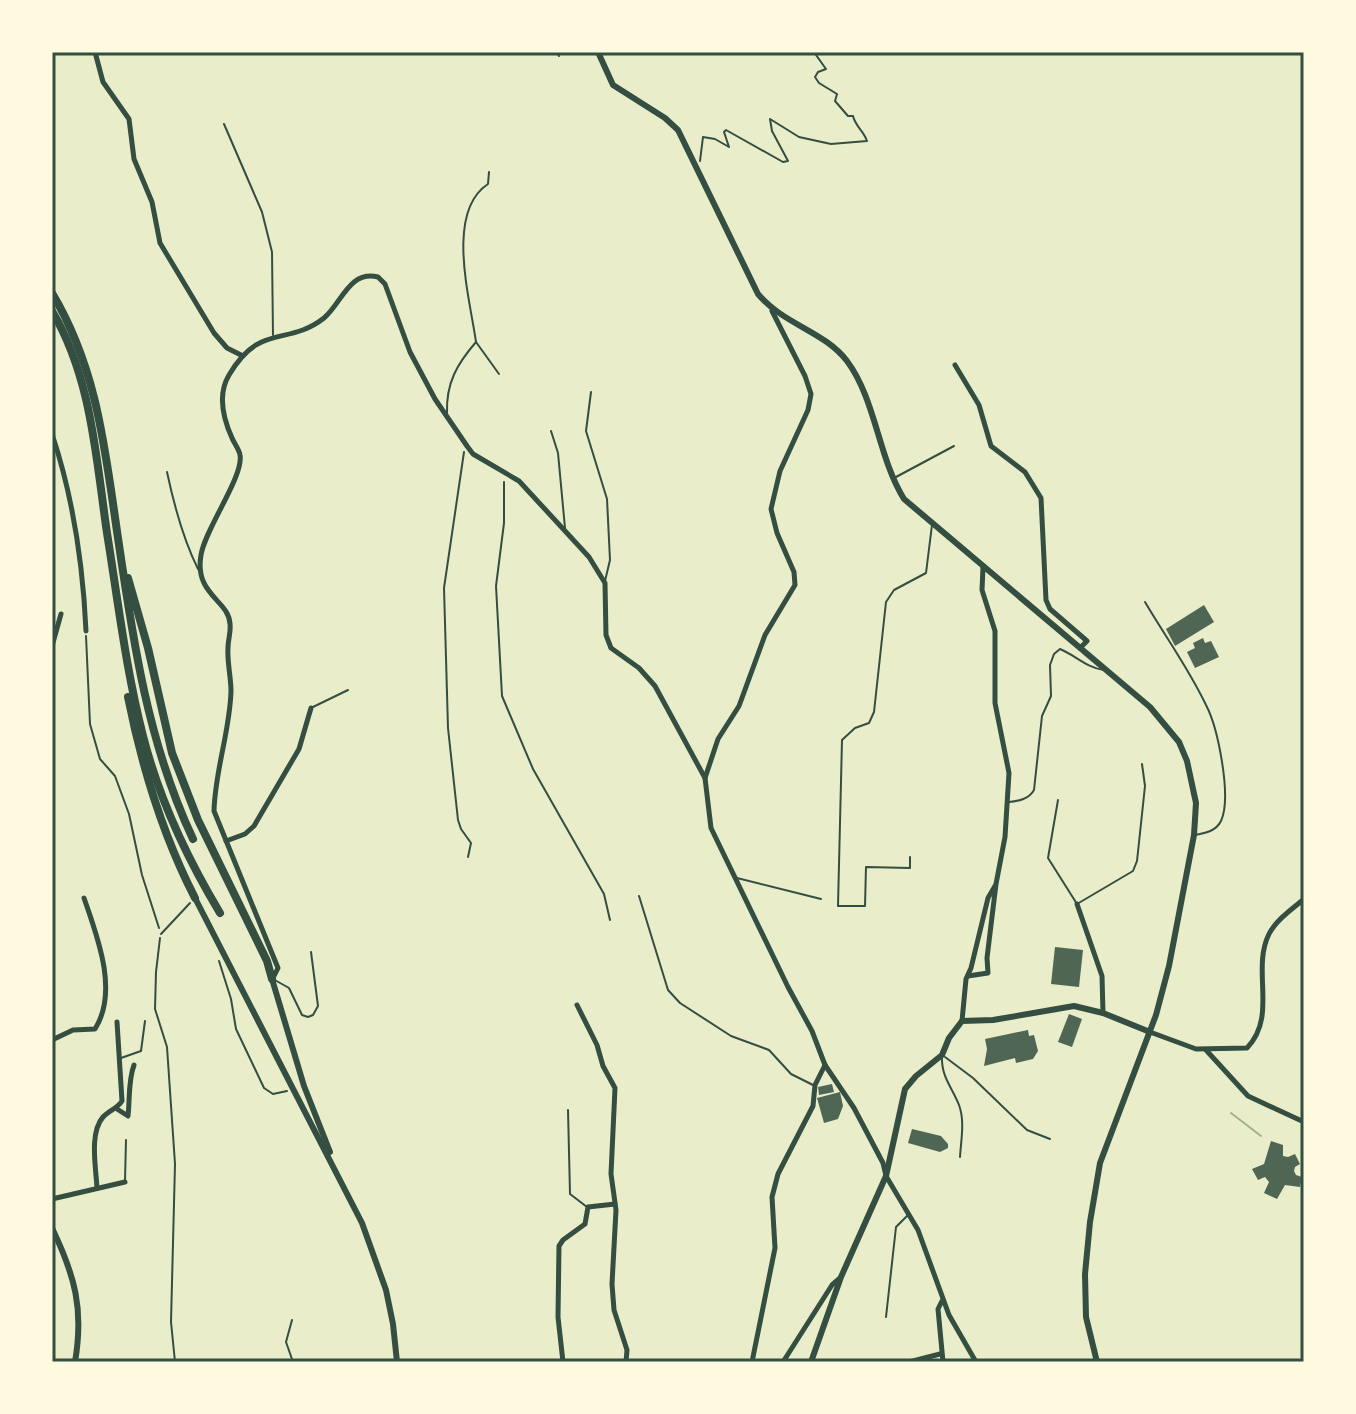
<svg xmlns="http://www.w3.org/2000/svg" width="1356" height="1414" font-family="'DM Sans',sans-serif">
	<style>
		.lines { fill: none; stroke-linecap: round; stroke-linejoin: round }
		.stream { stroke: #a3b18a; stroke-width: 2 }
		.building { fill: #4f6655 }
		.path { stroke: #344e41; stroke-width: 2 }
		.service { stroke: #344e41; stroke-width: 2 }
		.minor { stroke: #344e41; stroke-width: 5 }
		.tertiary { stroke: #344e41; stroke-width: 6 }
		.secondary { stroke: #344e41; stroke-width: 6 }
		.trunk { stroke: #344e41; stroke-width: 8 }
		.neatline { fill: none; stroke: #344e41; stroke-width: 3 }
	</style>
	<rect width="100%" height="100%" fill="#e9edc9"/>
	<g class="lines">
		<path class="stream" d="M 1231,1113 L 1261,1136"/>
	</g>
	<g class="building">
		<path d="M 1204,605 L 1214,622 L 1175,646 L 1166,629 Z"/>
		<path d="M 1203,638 L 1205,643 L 1211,641 L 1219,657 L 1195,668 L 1187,652 L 1195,648 L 1193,643 Z"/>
		<path d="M 1055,947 L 1083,950 L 1079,987 L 1051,984 Z"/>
		<path d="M 1069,1014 L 1082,1019 L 1072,1047 L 1058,1042 Z"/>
		<path d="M 1028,1030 L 1029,1036 L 1034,1035 L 1038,1051 L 1033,1059 L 1016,1063 L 1015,1058 L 984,1066 L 987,1049 L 985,1039 Z"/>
		<path d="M 832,1084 L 834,1092 L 819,1095 L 818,1087 Z"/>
		<path d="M 840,1092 L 843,1106 L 838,1119 L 824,1123 L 817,1098 Z"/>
		<path d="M 912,1129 L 941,1136 L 948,1144 L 948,1148 L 940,1152 L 908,1143 Z"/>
		<path d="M 1271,1141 L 1283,1145 L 1283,1156 L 1288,1157 L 1295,1154 L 1300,1164 L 1295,1167 L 1294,1171 L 1296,1175 L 1302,1177 L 1300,1187 L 1285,1185 L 1277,1199 L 1264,1193 L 1269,1182 L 1265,1177 L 1258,1180 L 1252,1169 L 1264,1164 Z"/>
	</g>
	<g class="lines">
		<g class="path">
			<path d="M 700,161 L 703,137 L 715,139 L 729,147 L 724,132 L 726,130 L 783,162 L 788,161 L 772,131 L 770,119 L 799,137 L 831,144 L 867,141 C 864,131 855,126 853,116 L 848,116 L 835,101 L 837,94 L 819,83 L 815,77 L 818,72 L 826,69 L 816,55 L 820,52"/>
			<path d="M 464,452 L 444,588 L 448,728 L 458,820 L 461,829 L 471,843 L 468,857"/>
			<path d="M 504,482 L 504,523 L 496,586 L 502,696 L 533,769 L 604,894 L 610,920"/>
			<path d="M 86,636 L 90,724 L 100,759 L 115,776 L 129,814 L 142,875 L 159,928"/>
			<path d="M 160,938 L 156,972 L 155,1009 L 167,1047 L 175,1164 L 171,1322 L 175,1362"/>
			<path d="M 219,961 L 231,999 L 236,1029 L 264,1088 L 273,1094 L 287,1091"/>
		</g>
		<g class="service">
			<path d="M 557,52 L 559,56"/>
			<path d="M 224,124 L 262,212 L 272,252 L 273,335"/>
			<path d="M 476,342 C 470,299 445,212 488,184 L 489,172"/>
			<path d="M 591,392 L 586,431 L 607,499 L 610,560 L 605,581"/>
			<path d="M 447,413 C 446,383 457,364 476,342 L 499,374"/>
			<path d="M 551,431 L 558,453 L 565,528"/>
			<path d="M 167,472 C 174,505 183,539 198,569"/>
			<path d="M 896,477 L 954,446"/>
			<path d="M 1145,602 C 1165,636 1189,669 1206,705 C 1218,728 1232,797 1221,821 C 1216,831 1206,833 1195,835"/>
			<path d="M 313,707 L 348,690"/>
			<path d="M 1058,800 L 1048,858 L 1077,904 L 1133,871 L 1137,861 L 1145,786 L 1142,764"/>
			<path d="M 1009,802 C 1019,801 1029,799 1034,790 L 1042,716 L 1051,696 L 1050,665 L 1054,654 L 1060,649 C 1075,655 1087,668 1104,670"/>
			<path d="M 910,857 L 910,868 L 866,867 L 865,906 L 838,906 L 842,740 L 855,728 L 869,723 L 874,712 L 886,602 L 894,590 L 926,573 L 932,525"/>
			<path d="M 737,878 L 821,899"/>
			<path d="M 639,896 L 668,990 L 680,1003 L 731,1036 L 769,1050 L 791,1074 L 813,1085"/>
			<path d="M 161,934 L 190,903"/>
			<path d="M 273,979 L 289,988 L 302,1015 L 308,1017 L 313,1015 L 318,1006 L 311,952"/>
			<path d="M 942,1056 C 941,1077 952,1087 959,1105 C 965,1121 961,1140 960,1157"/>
			<path d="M 945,1057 L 973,1078 L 1027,1130 L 1050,1139"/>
			<path d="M 121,1058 L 141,1051 L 145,1021"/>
			<path d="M 568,1110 L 570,1194 L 587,1207"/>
			<path d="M 125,1181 L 126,1140"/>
			<path d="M 886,1317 L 896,1227 L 908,1215"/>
			<path d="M 292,1320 L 286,1342 L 293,1362"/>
		</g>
		<g class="minor">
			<path d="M 95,52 L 103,82 L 129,119 L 134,159 L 152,202 L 160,243 L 214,333 L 227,348 L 243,356"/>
			<path d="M 772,311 L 805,376 L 811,394 L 808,410 L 780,471 L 771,509 L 777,533 L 794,572 L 795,585 L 765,635 L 739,706 L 718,739 L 705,778 L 711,828 L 788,987 L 812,1031 L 825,1065 L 854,1108 L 883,1163 L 886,1176 L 918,1230 L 949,1315 L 976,1362"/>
			<path d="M 955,365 L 979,405 L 991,446 L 1025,472 L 1041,498 L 1046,600 L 1050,609 L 1087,641 L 1081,647"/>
			<path d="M 52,434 C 73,497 83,565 86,631"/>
			<path d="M 52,646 L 61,614"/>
			<path d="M 226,841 L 245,834 L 254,826 L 299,749 L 311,708"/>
			<path d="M 1077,904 L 1102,976 L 1103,1013"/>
			<path d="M 968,976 L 988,973 L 987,958 L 996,884 L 1005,837 L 1009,773 L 995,703 L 995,631 L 982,590 L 983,567"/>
			<path d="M 273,978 L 278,968 L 214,811 C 215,770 230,731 231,691 C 231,677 227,662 228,648 C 228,640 231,632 230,624 C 229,600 194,595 201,555 C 205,529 244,476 240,455 C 239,449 234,443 232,438 C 223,418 217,395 229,375 C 260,322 287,347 324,318 C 342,303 349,270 378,277 L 385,284 L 410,352 L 435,399 L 467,446 L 473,454 L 519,481 L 589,557 L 605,583 L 606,635 L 611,648 L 639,668 L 655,686 L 705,778"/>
			<path d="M 577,1005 L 597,1045 L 603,1066 L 615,1088 L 611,1174 L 616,1210 L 612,1284 L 614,1310 L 627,1350 L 626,1362"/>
			<path d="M 962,1021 L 966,979 L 971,968 L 988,898 L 995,886"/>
			<path d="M 1150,1032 L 1196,1049 L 1247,1048 C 1278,1016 1251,970 1269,934 C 1276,920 1292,909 1304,899"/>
			<path d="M 52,1040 L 73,1030 L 95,1029 C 119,991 97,936 84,898"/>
			<path d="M 1206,1050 L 1248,1096 L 1304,1122"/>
			<path d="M 117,1109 L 128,1116 C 130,1099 128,1081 134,1065"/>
			<path d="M 97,1188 C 96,1168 89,1133 103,1117 C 109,1110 117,1109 122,1101 L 117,1022"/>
			<path d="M 52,1199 L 125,1182"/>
			<path d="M 942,1301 L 938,1309 L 943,1362"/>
			<path d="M 563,1362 L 558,1317 L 559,1246 L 563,1240 L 585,1224 L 588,1207 L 615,1204"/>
			<path d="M 752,1362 L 775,1248 L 772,1197 L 778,1174 L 813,1106 L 815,1085 L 825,1065"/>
			<path d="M 783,1362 L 832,1285 L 840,1278"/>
			<path d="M 909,1362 L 940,1354"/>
		</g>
		<g class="tertiary">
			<path d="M 598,52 L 613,85 L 665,118 L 678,130 L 758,294 C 784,325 824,331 847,361 C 876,400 878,457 904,499 L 1150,707 L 1179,742 L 1187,761 L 1196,803 L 1194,835 L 1169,966 L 1156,1015 L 1100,1163 L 1090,1222 L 1085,1274 L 1086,1317 L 1097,1362"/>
			<path d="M 52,1228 C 75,1276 84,1309 75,1362"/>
			<path d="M 811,1362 L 841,1277 L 886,1176 L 905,1089 L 916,1076 L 942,1055 L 949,1038 L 962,1021 L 993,1020 L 1074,1006 L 1103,1013 L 1150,1032"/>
		</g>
		<g class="secondary">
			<path d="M 195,898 L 362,1223 L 386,1290 L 393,1324 L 397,1362"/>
			<path d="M 272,979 L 304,1086 L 330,1152"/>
		</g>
		<g class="trunk">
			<path d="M 52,293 C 98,370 105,451 118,538 C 133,641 148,744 193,839"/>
			<path d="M 52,311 C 92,378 96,459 107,533 C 118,601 126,670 143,736 C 159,799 187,858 220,913"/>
			<path d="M 128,578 L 148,648 L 172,753 L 198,820 L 267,961 L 272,979"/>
			<path d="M 128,697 C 142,767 162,834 195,898"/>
		</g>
	</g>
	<rect width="1356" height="1414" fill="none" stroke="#fefae0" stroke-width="108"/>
	<rect x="54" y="54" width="1248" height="1306" class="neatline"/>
</svg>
